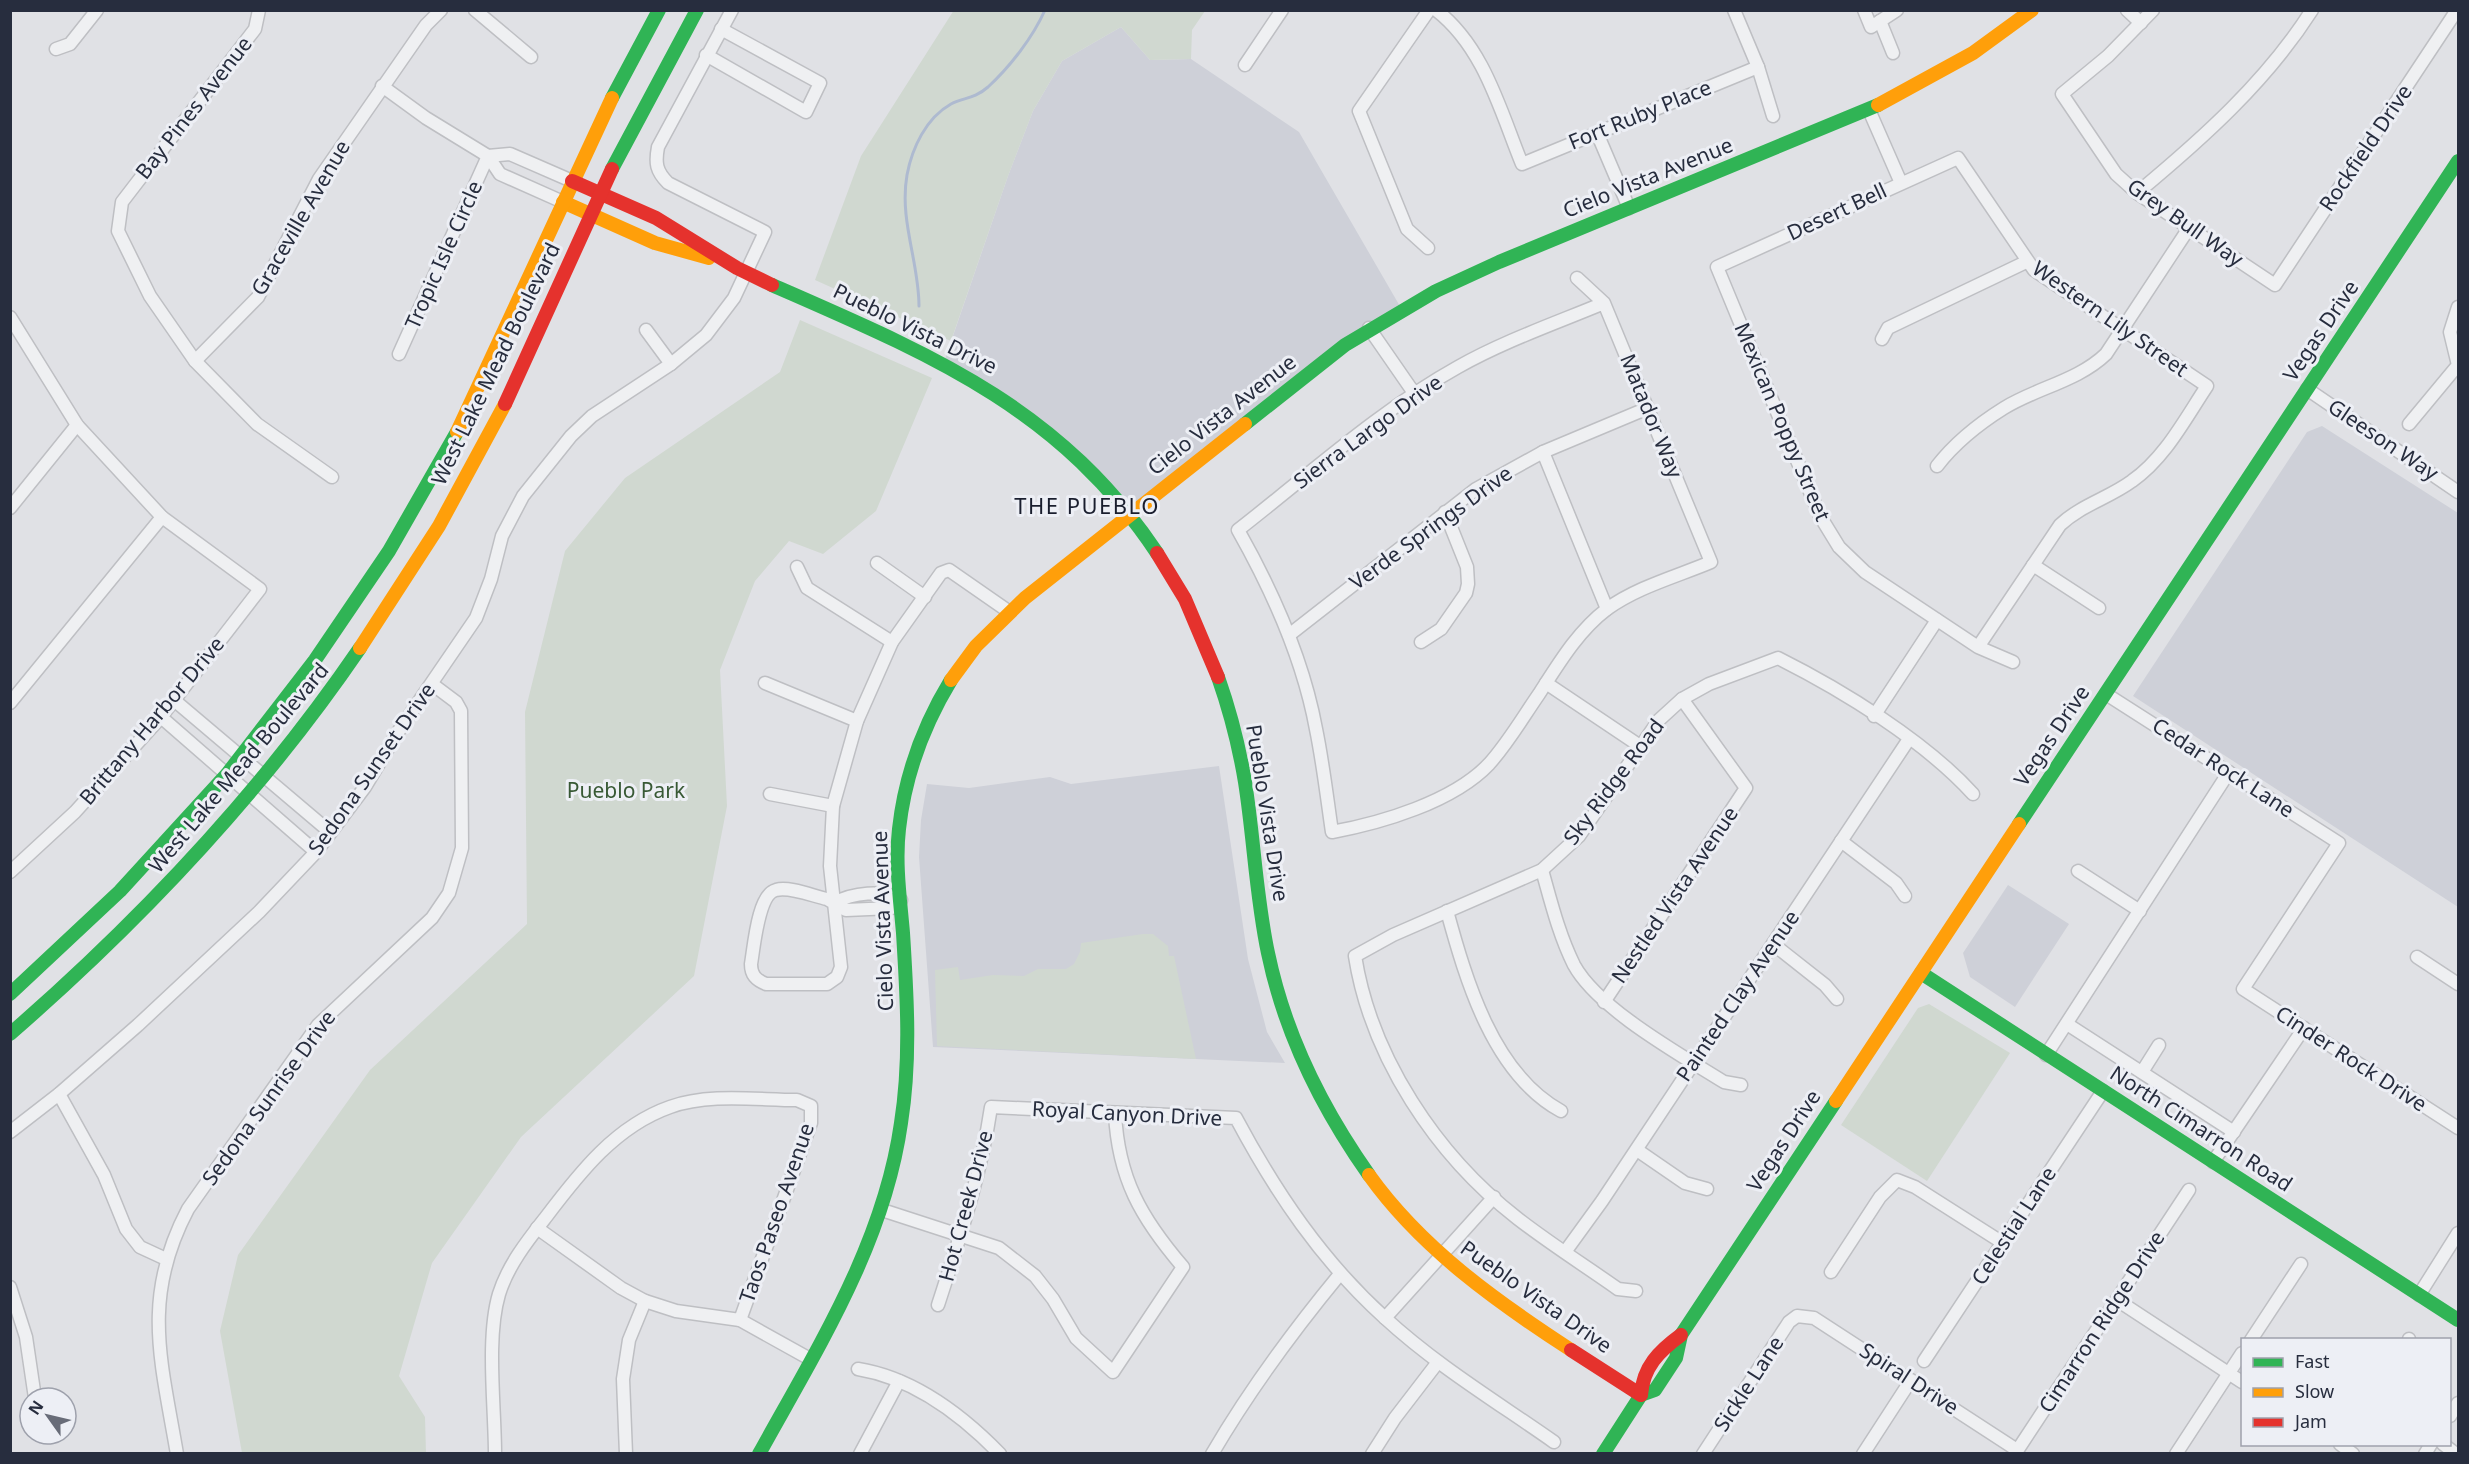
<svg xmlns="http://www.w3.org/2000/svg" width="2469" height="1464" font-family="'Noto Sans',sans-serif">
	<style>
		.built { fill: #ced0d8 }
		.green { fill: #d0d8d0 }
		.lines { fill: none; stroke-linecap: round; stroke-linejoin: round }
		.stream { stroke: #aebad0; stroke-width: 3 }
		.street-casing { stroke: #bebfc3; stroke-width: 15 }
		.street { stroke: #eff0f2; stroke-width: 12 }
		.fast { stroke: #30b455; stroke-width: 14 }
		.slow { stroke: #ff9f0a; stroke-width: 14 }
		.jam { stroke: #e5322d; stroke-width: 14 }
		.labels { text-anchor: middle; stroke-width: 6; stroke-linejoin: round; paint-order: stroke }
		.street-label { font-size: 21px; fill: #272d3e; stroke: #edeff5 }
		.park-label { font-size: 21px; fill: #385935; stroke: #edeff5 }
		.neighbourhood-label { font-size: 22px; letter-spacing: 1.5px; fill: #1a1e2e; stroke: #edeff5 }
	</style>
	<rect width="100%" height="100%" fill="#e0e1e5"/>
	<g class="built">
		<path d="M 1121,27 L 1150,60 L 1191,59 L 1299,132 L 1401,308 L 1130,515 L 1083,462 L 944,362 L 1008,176 L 1033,111 L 1062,61 Z"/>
		<path d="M 2322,426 L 2458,513 L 2458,907 L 2133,696 L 2307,432 Z"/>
		<path d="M 1219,766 L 1248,959 L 1267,1032 L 1285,1063 L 933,1047 L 919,857 L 921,820 L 927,784 L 969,788 L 1050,777 L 1071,784 Z"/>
		<path d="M 2008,885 L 2069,924 L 2015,1007 L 1970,977 L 1963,953 Z"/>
	</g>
	<g class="green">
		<path d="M 954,10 L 1205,11 L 1192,30 L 1191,59 L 1150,60 L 1121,27 L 1062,61 L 1033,111 L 1008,176 L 951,341 L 815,280 L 861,156 Z"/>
		<path d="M 800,320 L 932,378 L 876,511 L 823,554 L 789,541 L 755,581 L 720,670 L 727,806 L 694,976 L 521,1137 L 432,1263 L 399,1376 L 425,1417 L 426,1453 L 242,1453 L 220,1331 L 238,1255 L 370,1070 L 527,924 L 525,712 L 565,551 L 625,478 L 780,372 Z"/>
		<path d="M 1143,934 L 1153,934 L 1168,946 L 1169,956 L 1174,956 L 1196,1059 L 937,1046 L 935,970 L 958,967 L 960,980 L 993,975 L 1024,976 L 1038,969 L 1066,969 L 1074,964 L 1080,952 L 1081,943 Z"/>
		<path d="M 1929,1004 L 2010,1053 L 1927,1181 L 1841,1125 L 1918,1008 Z"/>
	</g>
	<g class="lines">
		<path class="stream" d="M 919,306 C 919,262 899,220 907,175 C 912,148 926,118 951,104 C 964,97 973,100 988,87 C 1010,67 1033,37 1045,10"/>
		<g class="street-casing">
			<g id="street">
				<path d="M 259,10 L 255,29 L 122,202 L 118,231 L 150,296 L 195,361 L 257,424 L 332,477"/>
				<path d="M 475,10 L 531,57"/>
				<path d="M 1436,10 C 1484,47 1500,110 1522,164 L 1758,67"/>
				<path d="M 1734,10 L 1758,67 L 1773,116"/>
				<path d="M 1864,10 L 1871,27 L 1897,10"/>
				<path d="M 2127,10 L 2141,23"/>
				<path d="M 2153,10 L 2108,56 L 2062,94 L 2116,174 L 2137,193 L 2275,285 L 2457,10"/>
				<path d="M 1880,21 L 1893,53"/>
				<path d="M 56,49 L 70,44 L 97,10"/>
				<path d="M 706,55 L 806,112 L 820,83 L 721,29"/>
				<path d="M 1245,65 L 1282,10"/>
				<path d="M 382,86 L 426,118 L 488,156 L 500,174 L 563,202"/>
				<path d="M 1869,110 L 1901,183"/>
				<path d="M 1597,133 L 1629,208"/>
				<path d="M 488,156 L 510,154 L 572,181"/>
				<path d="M 2137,193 C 2202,139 2266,82 2312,10"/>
				<path d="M 1428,248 L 1407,229 L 1359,111 L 1429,10"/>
				<path d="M 1577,278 L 1604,303 L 1711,562 C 1678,576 1637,587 1607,609 C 1578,631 1559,663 1539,694 C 1523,717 1508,743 1489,764 C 1453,802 1381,823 1332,832 C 1327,798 1323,763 1316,729 C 1303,658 1273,592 1238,530 C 1310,474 1379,411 1458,367 C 1504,341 1556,323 1604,303"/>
				<path d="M 10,317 L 77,425 L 162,517 L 260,589 L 161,717 L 75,812 L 10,872"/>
				<path d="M 1369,328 L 1414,393"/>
				<path d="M 646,330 L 671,364"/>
				<path d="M 1882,339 L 1888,328 L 2026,262"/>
				<path d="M 399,354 L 488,156"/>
				<path d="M 195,361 L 258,297 L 319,179 L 426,25 L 441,10"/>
				<path d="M 2307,389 L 2458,492"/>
				<path d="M 2409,424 L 2458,365 L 2450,332 L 2458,307"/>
				<path d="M 1543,452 L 1607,609"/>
				<path d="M 1937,466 C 1954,444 1980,423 2004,408 C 2036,388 2078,381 2106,354 L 2189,228"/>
				<path d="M 10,508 L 77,425"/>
				<path d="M 877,563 L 925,597"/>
				<path d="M 2033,565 L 2099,608"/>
				<path d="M 797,567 L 807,588 L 892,642"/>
				<path d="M 1289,635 L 1476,489 L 1543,452 L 1648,408"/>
				<path d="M 1421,642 L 1441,629 L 1466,593 L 1468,584 L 1467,567 L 1445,512"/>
				<path d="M 1978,647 L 2060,525 C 2081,505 2109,498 2132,481 C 2165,458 2185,419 2207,386 L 2034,270 L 1958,158 L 1717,267 L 1820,516 L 1839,547 L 1865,572 L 1978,647 L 2013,662"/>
				<path d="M 765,683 L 857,721"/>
				<path d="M 1546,683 L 1640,746"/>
				<path d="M 2106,694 L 2339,843 L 2243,989 L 2458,1128"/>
				<path d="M 174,700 L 330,832"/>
				<path d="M 10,703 L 162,517"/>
				<path d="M 1874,716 L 1937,620"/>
				<path d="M 161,717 L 316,852"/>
				<path d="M 770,794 L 833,806"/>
				<path d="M 1841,841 L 1896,883 L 1905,896"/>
				<path d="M 1542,870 C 1551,902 1559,935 1574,965 C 1598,1009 1681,1055 1724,1082 L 1741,1085"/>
				<path d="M 2078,871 L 2140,911"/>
				<path d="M 834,903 C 852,893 883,889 901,900 L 892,908 L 846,910 L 827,899 C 813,896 789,886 776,890 C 758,894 754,947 751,964 C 751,975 756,980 766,984 L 827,984 L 837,977 L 841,967 L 830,866 L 833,806 L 857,721 L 892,642 L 941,573 L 949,570 L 1008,611"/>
				<path d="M 1447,911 C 1466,980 1493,1074 1561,1111"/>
				<path d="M 1773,944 L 1825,985 L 1837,999"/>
				<path d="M 2417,957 L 2458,984"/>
				<path d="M 1604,1002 L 1746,788 L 1682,699"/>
				<path d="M 2067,1024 L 2234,1132"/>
				<path d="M 2046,1055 L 2229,772"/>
				<path d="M 2142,1072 L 2159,1045"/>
				<path d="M 59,1094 L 104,1175 L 126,1229 L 140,1247 L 166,1259"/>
				<path d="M 10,1132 L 59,1094 L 138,1025 L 259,912 L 316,852 L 365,787 L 396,735 L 476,618 L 491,579 L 502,536 L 523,496 L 571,436 L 592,416 L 671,364 L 706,335 L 734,298 L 765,232 L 668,183 C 656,171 655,163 658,147 L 732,10"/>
				<path d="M 1637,1150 L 1685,1183 L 1707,1189"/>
				<path d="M 2213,1162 L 2304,1028"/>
				<path d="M 882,1210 L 999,1248 L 1035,1276 L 1053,1299 L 1076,1338 L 1113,1372 L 1183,1267 C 1141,1218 1118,1178 1115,1113"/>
				<path d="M 537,1228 L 621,1288 L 645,1301 L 676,1311 L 740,1320 L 810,1359"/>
				<path d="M 1565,1252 L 1602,1201 L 1909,739"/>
				<path d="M 1831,1272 L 1880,1197 L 1897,1180 L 1915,1187 L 2003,1243"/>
				<path d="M 10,1287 L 26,1337 L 35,1398"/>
				<path d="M 1636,1291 L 1618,1289 C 1584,1265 1549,1243 1517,1218 C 1436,1155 1371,1057 1355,956 L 1393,935 L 1542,870 L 1579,836 L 1659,720 L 1682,699 L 1709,684 L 1778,658 C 1842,690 1925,741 1973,794"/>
				<path d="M 2419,1295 L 2458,1233"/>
				<path d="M 2117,1300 L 2242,1382"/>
				<path d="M 938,1305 C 959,1240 981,1175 991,1107 L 1236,1118 C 1276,1193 1322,1261 1385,1318 C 1436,1365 1497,1402 1554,1442"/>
				<path d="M 1385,1318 L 1494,1197"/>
				<path d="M 2251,1340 L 2301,1264"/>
				<path d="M 2409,1340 L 2409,1339"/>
				<path d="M 1924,1361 L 2103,1091"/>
				<path d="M 858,1369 C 914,1378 961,1414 1000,1454"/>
				<path d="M 2450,1416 L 2458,1403"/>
				<path d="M 2340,1444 L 2353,1454"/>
				<path d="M 2443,1444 L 2456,1454"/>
				<path d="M 177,1454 C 161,1360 141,1298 188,1209 L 318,1025 L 432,918 L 449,893 L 462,848 L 461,711 L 456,702 L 432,684"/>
				<path d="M 495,1454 C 495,1407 486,1338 499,1294 C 508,1265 528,1240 546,1217 C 580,1172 616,1126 670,1107 C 709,1093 757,1100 797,1100 L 811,1106 L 811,1123 L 740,1320"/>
				<path d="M 626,1454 L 623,1379 L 629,1340 L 645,1301"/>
				<path d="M 860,1454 L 899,1381"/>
				<path d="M 1212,1454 C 1250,1389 1293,1331 1340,1274"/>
				<path d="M 1372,1454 L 1395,1418 L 1438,1362"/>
				<path d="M 1703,1454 L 1789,1322 L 1797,1316 L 1814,1318 L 2017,1450"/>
				<path d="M 1863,1454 L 1911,1380"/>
				<path d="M 2015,1454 L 2189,1190"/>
				<path d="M 2176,1454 L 2242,1353"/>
				<path d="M 2425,1454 L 2431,1444"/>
			</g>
		</g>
		<use href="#street" class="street"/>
		<g class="fast">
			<path d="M 612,98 L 659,10"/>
			<path d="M 612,169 L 697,10"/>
			<path d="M 772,285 C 927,353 1059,406 1157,553"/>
			<path d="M 1245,424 L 1345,345 L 1436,291 L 1499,262 L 1878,105"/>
			<path d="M 1218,677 C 1230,711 1239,746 1245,782 C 1254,839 1256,897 1268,953 C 1285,1035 1321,1107 1369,1175"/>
			<path d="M 2019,824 L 2458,161"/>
			<path d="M 1921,973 L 2458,1320"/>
			<path d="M 10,994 L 120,891 L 227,774 L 315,660 L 389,551 L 457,432"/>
			<path d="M 10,1034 C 142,919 261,793 360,648"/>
			<path d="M 759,1454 C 817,1349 884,1244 901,1123 C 911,1060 907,996 903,933 C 900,898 895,863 899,829 C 905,775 923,726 951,680"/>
			<path d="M 1603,1454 L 1641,1395 L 1655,1390 L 1676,1358 L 1681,1335 L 1836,1101"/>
		</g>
		<g class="slow">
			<path d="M 1878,105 L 1973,53 L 2032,10"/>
			<path d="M 563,202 L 655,243 L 709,258"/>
			<path d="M 457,432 L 612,98"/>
			<path d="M 360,648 L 439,526 L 505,404"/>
			<path d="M 951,680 L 976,646 L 1025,598 L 1245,424"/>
			<path d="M 1836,1101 L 2019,824"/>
			<path d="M 1369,1175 C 1421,1248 1497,1302 1571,1350"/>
		</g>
		<g class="jam">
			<path d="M 572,181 L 656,218 L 737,268 L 772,285"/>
			<path d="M 505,404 L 612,169"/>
			<path d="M 1157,553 L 1185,599 L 1218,677"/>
			<path d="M 1571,1350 L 1641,1395"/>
			<path d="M 1641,1395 C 1643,1367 1659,1351 1681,1335"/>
		</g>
	</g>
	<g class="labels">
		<g class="street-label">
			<text transform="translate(194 108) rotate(-52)" y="7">Bay Pines Avenue</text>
			<text transform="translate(1640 115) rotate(-22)" y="7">Fort Ruby Place</text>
			<text transform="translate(2366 148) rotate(-56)" y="7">Rockfield Drive</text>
			<text transform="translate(1648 178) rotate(-22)" y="7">Cielo Vista Avenue</text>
			<text transform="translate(1837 212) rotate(-25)" y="7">Desert Bell</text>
			<text transform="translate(301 218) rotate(-60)" y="7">Graceville Avenue</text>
			<text transform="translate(2185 223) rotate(35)" y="7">Grey Bull Way</text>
			<text transform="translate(444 255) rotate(-66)" y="7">Tropic Isle Circle</text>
			<text transform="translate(2110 319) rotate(35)" y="7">Western Lily Street</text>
			<text transform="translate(915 329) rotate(26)" y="7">Pueblo Vista Drive</text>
			<text transform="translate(2321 331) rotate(-56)" y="7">Vegas Drive</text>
			<text transform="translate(496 364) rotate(-64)" y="7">West Lake Mead Boulevard</text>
			<text transform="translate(1222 415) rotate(-38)" y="7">Cielo Vista Avenue</text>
			<text transform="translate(1651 416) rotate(68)" y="7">Matador Way</text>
			<text transform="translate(1782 422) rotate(67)" y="7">Mexican Poppy Street</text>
			<text transform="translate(1368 432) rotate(-36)" y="7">Sierra Largo Drive</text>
			<text transform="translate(2383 440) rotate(34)" y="7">Gleeson Way</text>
			<text transform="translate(1431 528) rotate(-36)" y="7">Verde Springs Drive</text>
			<text transform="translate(152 721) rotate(-50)" y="7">Brittany Harbor Drive</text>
			<text transform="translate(2052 736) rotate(-56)" y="7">Vegas Drive</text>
			<text transform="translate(239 768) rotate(-50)" y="7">West Lake Mead Boulevard</text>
			<text transform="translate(2223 768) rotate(33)" y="7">Cedar Rock Lane</text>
			<text transform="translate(372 769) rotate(-55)" y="7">Sedona Sunset Drive</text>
			<text transform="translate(1614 782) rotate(-53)" y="7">Sky Ridge Road</text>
			<text transform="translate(1267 813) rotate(81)" y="7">Pueblo Vista Drive</text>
			<text transform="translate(1675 895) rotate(-56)" y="7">Nestled Vista Avenue</text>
			<text transform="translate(883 921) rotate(-92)" y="7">Cielo Vista Avenue</text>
			<text transform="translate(1738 996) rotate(-56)" y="7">Painted Clay Avenue</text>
			<text transform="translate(2351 1059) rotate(33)" y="7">Cinder Rock Drive</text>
			<text transform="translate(269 1098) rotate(-54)" y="7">Sedona Sunrise Drive</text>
			<text transform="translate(1127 1114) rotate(3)" y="7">Royal Canyon Drive</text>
			<text transform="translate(2201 1129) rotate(33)" y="7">North Cimarron Road</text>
			<text transform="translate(1784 1141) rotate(-57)" y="7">Vegas Drive</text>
			<text transform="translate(966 1206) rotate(-75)" y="7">Hot Creek Drive</text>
			<text transform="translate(777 1213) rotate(-71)" y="7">Taos Paseo Avenue</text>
			<text transform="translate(2014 1226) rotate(-57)" y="7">Celestial Lane</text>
			<text transform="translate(1536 1297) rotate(35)" y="7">Pueblo Vista Drive</text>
			<text transform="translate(2102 1322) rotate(-57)" y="7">Cimarron Ridge Drive</text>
			<text transform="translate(1909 1379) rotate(33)" y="7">Spiral Drive</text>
			<text transform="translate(1749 1384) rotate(-57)" y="7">Sickle Lane</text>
		</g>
		<g class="park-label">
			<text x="626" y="798">Pueblo Park</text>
		</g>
		<g class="neighbourhood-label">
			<text x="1087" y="514">THE PUEBLO</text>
		</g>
	</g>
	<rect width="2469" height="1464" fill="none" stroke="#272d3e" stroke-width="24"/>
	<rect x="2241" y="1338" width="210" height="108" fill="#edeff5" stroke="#9ea1ac" stroke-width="1.5"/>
	<rect x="2253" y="1358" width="30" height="9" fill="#30b455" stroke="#9ea1ac" stroke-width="1.5"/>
	<text x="2295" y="1368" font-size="18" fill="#272d3e">Fast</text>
	<rect x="2253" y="1388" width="30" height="9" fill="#ff9f0a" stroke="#9ea1ac" stroke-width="1.5"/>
	<text x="2295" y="1398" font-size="18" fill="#272d3e">Slow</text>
	<rect x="2253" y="1418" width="30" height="9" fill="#e5322d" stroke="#9ea1ac" stroke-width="1.5"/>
	<text x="2295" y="1428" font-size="18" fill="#272d3e">Jam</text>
	<g transform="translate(48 1416) rotate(304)"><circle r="28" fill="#edeff5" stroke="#9ea1ac" stroke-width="1.5"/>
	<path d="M0-4.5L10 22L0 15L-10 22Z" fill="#686c78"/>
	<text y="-9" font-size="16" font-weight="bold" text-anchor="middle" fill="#272d3e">N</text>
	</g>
</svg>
